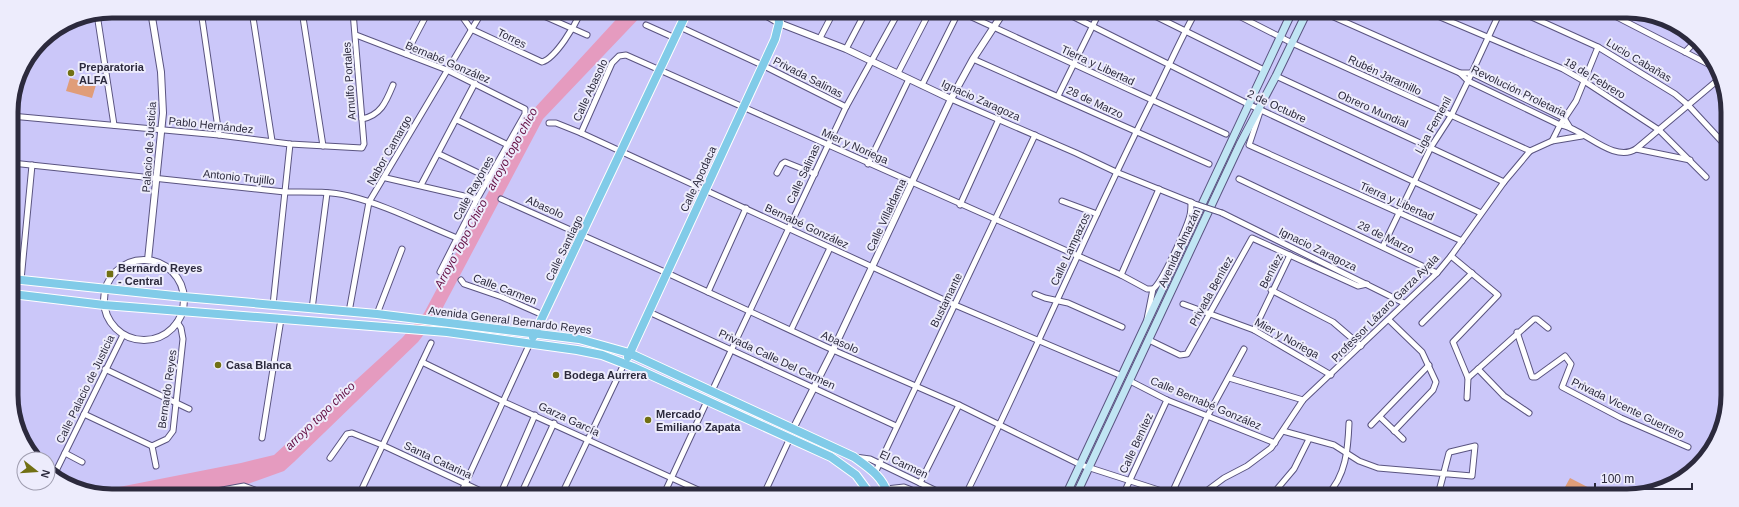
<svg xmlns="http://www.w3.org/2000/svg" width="1739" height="507" font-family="Arial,sans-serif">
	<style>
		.green { fill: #e09d79 }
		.water { fill: #e59bbf }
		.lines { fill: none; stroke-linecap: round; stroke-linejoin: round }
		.minor-casing { stroke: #5a5480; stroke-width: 7 }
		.tertiary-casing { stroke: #5a5480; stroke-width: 8 }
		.secondary-casing { stroke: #5a5480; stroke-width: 9 }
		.primary-casing { stroke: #fff; stroke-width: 10 }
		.minor { stroke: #fff; stroke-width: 5 }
		.tertiary { stroke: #fff; stroke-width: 6 }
		.secondary { stroke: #c0e5f3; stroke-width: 7 }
		.primary { stroke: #81cbe8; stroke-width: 8 }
		.minor-bridge-casing { stroke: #5a5480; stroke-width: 7; stroke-linecap: butt }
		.minor-bridge { stroke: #fff; stroke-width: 5 }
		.poi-dot { fill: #717013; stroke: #edecfc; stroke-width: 1.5 }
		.labels { text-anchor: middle; stroke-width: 4; stroke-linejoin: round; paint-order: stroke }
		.street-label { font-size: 11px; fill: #2c2a3d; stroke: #edecfc }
		.poi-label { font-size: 11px; font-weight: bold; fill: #2c2a3d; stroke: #edecfc; text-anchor: start }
		.water-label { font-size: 12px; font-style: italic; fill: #630d42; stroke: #edecfc }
		.rim { fill: none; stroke: #2c2a3d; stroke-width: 5 }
	</style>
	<rect width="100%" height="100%" fill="#cbc7f9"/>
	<g class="green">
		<path d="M 70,78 L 96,85 L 92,98 L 66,91 Z"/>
		<path d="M 1570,478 L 1605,496 L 1560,496 Z"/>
	</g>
	<path class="water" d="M 623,12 L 645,12 L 543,119 L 440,313 L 418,342 L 294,462 L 284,471 L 242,486 L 209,493 L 100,493 L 114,488 L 241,463 L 274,455 L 402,338 L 424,313 L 531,112 Z"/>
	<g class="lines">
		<g class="minor-casing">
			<g id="minor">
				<path d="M 201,11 L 219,135"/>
				<path d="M 252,11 L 272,141"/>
				<path d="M 302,11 L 323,146"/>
				<path d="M 459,12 L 471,29 L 542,62 C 556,58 575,25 581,12"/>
				<path d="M 535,12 L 587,35"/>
				<path d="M 963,13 L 1226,134"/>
				<path d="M 1066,13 L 1248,104 L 1481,213"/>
				<path d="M 1149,13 L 1264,70"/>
				<path d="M 1233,13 L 1292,43 L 1530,151"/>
				<path d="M 97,14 L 114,125"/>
				<path d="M 1327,14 L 1460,73 L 1468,81 L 1560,125 C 1582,127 1613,164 1636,149 L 1719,79"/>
				<path d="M 1433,14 L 1563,69 L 1584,81 L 1659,130 L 1706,177"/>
				<path d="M 1525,14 L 1598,47 L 1675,94 L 1688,105 L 1726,146"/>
				<path d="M 1611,14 L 1712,66"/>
				<path d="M 354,17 L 361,12"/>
				<path d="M 646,25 L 675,38"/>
				<path d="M 680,27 L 762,65 L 846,107"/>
				<path d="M 356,35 L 447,70 L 525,109 L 525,114 L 477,199 L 440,272"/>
				<path d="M 820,38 L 833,13"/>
				<path d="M 846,49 L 865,13"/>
				<path d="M 1685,52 L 1697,40"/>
				<path d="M 406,54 L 428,12"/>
				<path d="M 973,59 L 1209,164"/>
				<path d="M 898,73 L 929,13"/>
				<path d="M 1460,73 L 1472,73 L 1564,118 L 1569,126"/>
				<path d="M 1276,76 L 1504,182"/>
				<path d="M 1716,82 L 1726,93"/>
				<path d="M 922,85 L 958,13"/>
				<path d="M 1058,96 L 1099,13"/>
				<path d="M 951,99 L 1076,153 L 1116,172 L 1193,203"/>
				<path d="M 1260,112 L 1249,145 L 1462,241"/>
				<path d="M 11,116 L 219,135 L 290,144 L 362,148 L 364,144 L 353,12"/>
				<path d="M 362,119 C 381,115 386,102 393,85"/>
				<path d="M 457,120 L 508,145"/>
				<path d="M 549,123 L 556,123 L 581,133 L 955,305 L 1122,376"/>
				<path d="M 581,133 L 612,63 L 619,56 L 626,55 L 1121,275 L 1147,289 L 1153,289 C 1162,283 1187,227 1190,215 C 1191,211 1191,206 1191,202"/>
				<path d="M 1552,141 L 1560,125 L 1576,101 L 1598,47"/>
				<path d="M 1636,149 L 1690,160"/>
				<path d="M 439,154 L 489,178"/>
				<path d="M 12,163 L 285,192 C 306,192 328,191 349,196 C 386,205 422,224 457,238"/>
				<path d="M 868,164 L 909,79"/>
				<path d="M 777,173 L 782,164 L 785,162 L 815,174"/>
				<path d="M 386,178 L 477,199"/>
				<path d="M 1239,179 L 1437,273"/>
				<path d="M 421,185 L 475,83"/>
				<path d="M 501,199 L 667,273 L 833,350 L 959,405 L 1081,465 L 1174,495"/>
				<path d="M 1062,201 L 1097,214"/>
				<path d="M 960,205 L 999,119"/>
				<path d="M 1222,213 L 1404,303"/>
				<path d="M 1383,246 L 1431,147 L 1451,116 L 1468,81 L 1499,14"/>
				<path d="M 1451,256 L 1498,295 L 1453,342 L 1468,378 L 1467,398"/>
				<path d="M 1121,275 L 1159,189"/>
				<path d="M 21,280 L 32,165"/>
				<path d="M 461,280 L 464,284 L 502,297 L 543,315"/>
				<path d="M 1271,290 L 1333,322 L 1361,346"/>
				<path d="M 708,292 L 746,208"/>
				<path d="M 1035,294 L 1045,298 L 1068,303 L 1122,327"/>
				<path d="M 1183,304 L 1254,330 L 1331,375"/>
				<path d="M 273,305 L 290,144"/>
				<path d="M 312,309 L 327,193"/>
				<path d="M 349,312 L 369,202 L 482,12"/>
				<path d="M 649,312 L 896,426"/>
				<path d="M 377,314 L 402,249"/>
				<path d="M 1147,319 L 1153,289"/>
				<path d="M 1389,320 L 1422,352 L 1436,382 L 1433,390 L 1394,431"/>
				<path d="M 1422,323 L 1472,273"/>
				<path d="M 791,330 L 830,248"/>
				<path d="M 1254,330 L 1290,255"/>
				<path d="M 1517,332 L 1532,377 L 1536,377 L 1565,356 L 1571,364 L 1562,387 L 1621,418 L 1688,447"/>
				<path d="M 1149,340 L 1180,355 L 1187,354 L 1252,238 L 1358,286 L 1367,284"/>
				<path d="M 422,362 L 504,402 L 707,494"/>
				<path d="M 105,369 L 189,409"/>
				<path d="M 1478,369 L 1504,396 L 1529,413"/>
				<path d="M 1229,378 L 1303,400"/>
				<path d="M 1468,378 L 1534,319 L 1537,319 L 1548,328"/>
				<path d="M 1130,381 L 1167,400 L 1275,443"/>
				<path d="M 712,391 L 846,107 L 898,13"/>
				<path d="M 84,414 L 152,446 L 167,439 L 173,431 L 183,339 L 181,328 L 177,322"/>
				<path d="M 1380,417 L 1403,439"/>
				<path d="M 1371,425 L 1429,365"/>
				<path d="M 1283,431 L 1334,445 L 1359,461 L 1378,468 L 1472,476 L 1475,446 L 1450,452 L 1449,453 L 1438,495"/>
				<path d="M 262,438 L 281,319"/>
				<path d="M 152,446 L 156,466"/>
				<path d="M 65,453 L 82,462"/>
				<path d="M 855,457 L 870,459 L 943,494"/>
				<path d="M 330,458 L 347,434 L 352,433 L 382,445 L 485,493"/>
				<path d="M 55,473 L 123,335"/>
				<path d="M 875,473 L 1035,135"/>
				<path d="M 920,483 L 959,405"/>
				<path d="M 886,489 L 904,487 L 922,494"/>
				<path d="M 206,493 L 244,486 L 263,493"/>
				<path d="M 360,493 L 431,343"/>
				<path d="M 461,493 L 530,343"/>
				<path d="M 501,493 L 535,415"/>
				<path d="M 521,494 L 554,423"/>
				<path d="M 562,494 L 624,364"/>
				<path d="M 664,494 L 707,401"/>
				<path d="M 764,494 L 790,438"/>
				<path d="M 862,494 L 862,483"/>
				<path d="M 966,494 C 1029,367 1084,236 1148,108 C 1164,77 1178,44 1195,13"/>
				<path d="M 1123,495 L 1167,400"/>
				<path d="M 1171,495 L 1208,415 L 1244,349"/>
				<path d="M 1201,495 L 1224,478 L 1247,466 L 1271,448 L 1303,400 L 1437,273 L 1451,256 L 1504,182 L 1530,151 L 1552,141 L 1582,136"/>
				<path d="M 1272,495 L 1294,469 L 1309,439"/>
				<path d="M 1327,495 C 1346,476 1348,449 1349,423"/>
			</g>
		</g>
		<g class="tertiary-casing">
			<g id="tertiary">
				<path d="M 760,12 L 779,23 L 846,49 L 951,99"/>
				<path d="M 148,260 L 163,113 L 161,72 L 151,11"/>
				<circle cx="144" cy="300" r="40"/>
				<path d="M 793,429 L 833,350 L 951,99 L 973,59 L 1003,13"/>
			</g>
		</g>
		<g class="secondary-casing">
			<g id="secondary">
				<path d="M 1066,495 L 1291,14"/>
				<path d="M 1076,495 L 1240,144 L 1276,76 L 1306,14"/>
			</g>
		</g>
		<g class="primary-casing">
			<g id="primary">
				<path d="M 12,279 L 184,297 L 377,314 L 579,339 L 629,353 L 854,457 C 869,468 882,476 888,494"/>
				<path d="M 12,294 L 104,305 L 447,332 L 577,350 L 602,355 L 633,367 L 831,457 L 856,475 L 870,494"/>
				<path d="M 533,337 L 687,12"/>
				<path d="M 628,357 L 775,39 L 779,23 L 778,12"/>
			</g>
		</g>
		<use href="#minor" class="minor"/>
		<use href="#tertiary" class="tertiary"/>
		<use href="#secondary" class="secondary"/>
		<use href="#primary" class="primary"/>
		<g class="minor-bridge-casing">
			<path id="minor-bridge" d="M 1195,204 L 1222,213"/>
		</g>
		<use href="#minor-bridge" class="minor-bridge"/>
	</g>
	<g class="poi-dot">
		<circle cx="71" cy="73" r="4"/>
		<rect x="106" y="270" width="8" height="8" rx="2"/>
		<circle cx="218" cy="365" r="4"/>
		<circle cx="556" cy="375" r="4"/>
		<circle cx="648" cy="420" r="4"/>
	</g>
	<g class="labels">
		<g class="street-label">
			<text transform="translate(512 38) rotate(26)" y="4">Torres</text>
			<text transform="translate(1639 60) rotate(31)" y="4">Lucio Cabañas</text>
			<text transform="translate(448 62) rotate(23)" y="4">Bernabé González</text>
			<text transform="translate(1098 65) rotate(25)" y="4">Tierra y Libertad</text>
			<text transform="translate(1385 75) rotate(25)" y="4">Rubén Jaramillo</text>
			<text transform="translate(808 77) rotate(27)" y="4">Privada Salinas</text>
			<text transform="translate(1595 78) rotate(31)" y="4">18 de Febrero</text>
			<text transform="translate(349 81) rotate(-94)" y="4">Arnulfo Portales</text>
			<text transform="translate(590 90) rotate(-65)" y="4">Calle Abasolo</text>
			<text transform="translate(1519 91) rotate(26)" y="4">Revolución Proletaria</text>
			<text transform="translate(981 100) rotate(24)" y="4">Ignacio Zaragoza</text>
			<text transform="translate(1095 102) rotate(25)" y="4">28 de Marzo</text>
			<text transform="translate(1277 106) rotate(25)" y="4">2 de Octubre</text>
			<text transform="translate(1373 109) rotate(24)" y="4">Obrero Mundial</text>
			<text transform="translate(211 125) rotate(6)" y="4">Pablo Hernández</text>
			<text transform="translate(1433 125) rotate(-61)" y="4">Liga Femenil</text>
			<text transform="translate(855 146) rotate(24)" y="4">Mier y Noriega</text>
			<text transform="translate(149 147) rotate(-86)" y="4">Palacio de Justicia</text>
			<text transform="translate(389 150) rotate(-60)" y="4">Nabor Camargo</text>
			<text transform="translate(803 174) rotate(-65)" y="4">Calle Salinas</text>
			<text transform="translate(239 177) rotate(6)" y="4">Antonio Trujillo</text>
			<text transform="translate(698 179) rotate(-65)" y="4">Calle Apodaca</text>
			<text transform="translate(473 188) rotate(-61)" y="4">Calle Rayones</text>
			<text transform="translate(1397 201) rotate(24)" y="4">Tierra y Libertad</text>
			<text transform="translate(545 207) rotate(24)" y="4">Abasolo</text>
			<text transform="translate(886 215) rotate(-65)" y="4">Calle Villaldama</text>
			<text transform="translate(807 226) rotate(25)" y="4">Bernabé González</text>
			<text transform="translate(1386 237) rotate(26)" y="4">28 de Marzo</text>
			<text transform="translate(564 248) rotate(-64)" y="4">Calle Santiago</text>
			<text transform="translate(1179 248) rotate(-65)" y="4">Avenida Almazán</text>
			<text transform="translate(1070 249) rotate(-65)" y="4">Calle Lampazos</text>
			<text transform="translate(1318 249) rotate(26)" y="4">Ignacio Zaragoza</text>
			<text transform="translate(1271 271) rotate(-62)" y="4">Benítez</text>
			<text transform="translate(505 289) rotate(21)" y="4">Calle Carmen</text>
			<text transform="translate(1211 291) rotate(-61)" y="4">Privada Benítez</text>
			<text transform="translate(946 300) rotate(-64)" y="4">Bustamante</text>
			<text transform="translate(1385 308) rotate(-45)" y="4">Professor Lázaro Garza Ayala</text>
			<text transform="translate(510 320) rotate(7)" y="4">Avenida General Bernardo Reyes</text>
			<text transform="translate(1287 338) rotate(29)" y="4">Mier y Noriega</text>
			<text transform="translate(840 342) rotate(24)" y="4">Abasolo</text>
			<text transform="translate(777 359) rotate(25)" y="4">Privada Calle Del Carmen</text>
			<text transform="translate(85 389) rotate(-64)" y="4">Calle Palacio de Justicia</text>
			<text transform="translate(167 389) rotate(-82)" y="4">Bernardo Reyes</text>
			<text transform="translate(1206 403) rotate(23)" y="4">Calle Bernabé González</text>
			<text transform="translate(1628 408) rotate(26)" y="4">Privada Vicente Guerrero</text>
			<text transform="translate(569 419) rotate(25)" y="4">Garza García</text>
			<text transform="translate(1136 443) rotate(-65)" y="4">Calle Benítez</text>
			<text transform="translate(438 460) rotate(25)" y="4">Santa Catarina</text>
			<text transform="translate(904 464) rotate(25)" y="4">El Carmen</text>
		</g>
		<g class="poi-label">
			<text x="79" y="71">Preparatoria<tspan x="79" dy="13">ALFA</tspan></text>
			<text x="118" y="272">Bernardo Reyes<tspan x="118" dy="13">- Central</tspan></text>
			<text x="226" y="369">Casa Blanca</text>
			<text x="564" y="379">Bodega Aurrera</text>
			<text x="656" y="418">Mercado<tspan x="656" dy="13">Emiliano Zapata</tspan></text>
		</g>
		<g class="water-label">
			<text transform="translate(512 149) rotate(-61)" y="4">arroyo topo chico</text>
			<text transform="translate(461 244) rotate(-62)" y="4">Arroyo Topo Chico</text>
			<text transform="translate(320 416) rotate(-44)" y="4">arroyo topo chico</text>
		</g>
	</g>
	<path d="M0 0H1739V507H0ZM112 18H1627A94 94 0 0 1 1721 112V395A94 94 0 0 1 1627 489H112A94 94 0 0 1 18 395V112A94 94 0 0 1 112 18Z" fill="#edecfc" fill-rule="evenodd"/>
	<path class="rim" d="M112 18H1627A94 94 0 0 1 1721 112V395A94 94 0 0 1 1627 489H112A94 94 0 0 1 18 395V112A94 94 0 0 1 112 18Z"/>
	<g transform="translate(36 471) rotate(107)"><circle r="19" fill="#edecfc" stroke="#a09eb0"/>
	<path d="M0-3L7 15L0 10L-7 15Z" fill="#717013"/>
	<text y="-6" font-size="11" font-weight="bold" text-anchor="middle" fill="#2c2a3d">N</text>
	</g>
	<path d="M1595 483v6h97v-6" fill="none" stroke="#2c2a3d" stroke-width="2"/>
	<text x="1601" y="483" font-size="12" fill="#2c2a3d" stroke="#edecfc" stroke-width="3" paint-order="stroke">100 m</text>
</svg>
